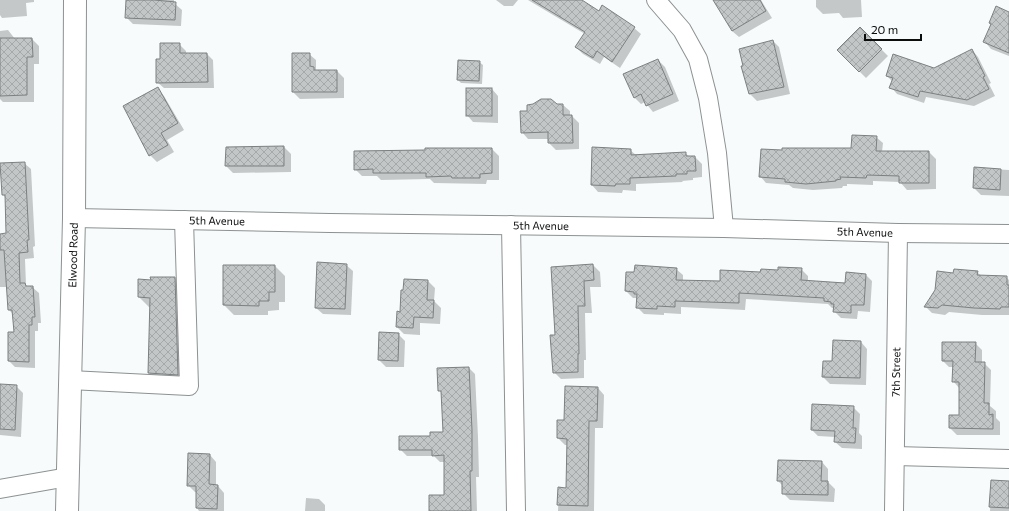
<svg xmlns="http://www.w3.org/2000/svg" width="1009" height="511" font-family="Commissioner,sans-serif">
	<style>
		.shadow { fill: #0003 }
		.building { fill: url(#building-cross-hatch); stroke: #7c8080 }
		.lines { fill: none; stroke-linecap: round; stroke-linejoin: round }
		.minor-casing { stroke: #8d9191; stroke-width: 20 }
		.major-casing { stroke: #8d9191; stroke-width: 24 }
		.minor { stroke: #fff; stroke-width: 18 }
		.major { stroke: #fff; stroke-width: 22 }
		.labels { text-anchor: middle; stroke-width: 3; stroke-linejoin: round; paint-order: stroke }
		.street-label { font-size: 11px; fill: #0b0c0c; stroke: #f7fbfb }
	</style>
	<defs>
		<pattern id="building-cross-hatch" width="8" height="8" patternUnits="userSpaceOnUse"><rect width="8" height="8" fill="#c2c6c6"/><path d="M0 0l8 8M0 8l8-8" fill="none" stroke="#a5a9a9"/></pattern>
	</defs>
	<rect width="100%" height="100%" fill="#f7fbfb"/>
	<g class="shadow">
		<path d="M 0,0 L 34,0 L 34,2 L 26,3 L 27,16 L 2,18 L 0,15 Z"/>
		<path d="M 127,0 L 174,0 L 174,3 L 182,10 L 181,26 L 133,24 L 126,17 Z"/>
		<path d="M 496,0 L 518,0 L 513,6 L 504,6 Z"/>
		<path d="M 528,0 L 580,0 L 599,12 L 634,28 L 641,34 L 620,68 L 604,57 L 600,64 L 583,54 L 576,47 L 585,34 Z"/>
		<path d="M 714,0 L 761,0 L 772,18 L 739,37 L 732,31 Z"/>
		<path d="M 816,0 L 861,0 L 862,17 L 843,18 L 839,13 L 823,14 L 816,7 Z"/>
		<path d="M 1009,13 L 1009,56 L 991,49 L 985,42 Z"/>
		<path d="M 860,28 L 888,56 L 866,78 L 838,50 Z"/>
		<path d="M 8,30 L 15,39 L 32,39 L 39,46 L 39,64 L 34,64 L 34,102 L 3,102 L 0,99 L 0,31 Z"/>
		<path d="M 773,41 L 779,47 L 790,94 L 757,101 L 750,94 L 742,67 Z"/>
		<path d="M 179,44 L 186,51 L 186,54 L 207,54 L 213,60 L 214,88 L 164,88 L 157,82 L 161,60 Z"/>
		<path d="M 972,50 L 978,57 L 991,83 L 989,84 L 995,96 L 974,106 L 926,97 L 924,103 L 897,94 L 891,87 L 893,82 L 887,76 L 934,69 Z"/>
		<path d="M 309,54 L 316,60 L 316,71 L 337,71 L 344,78 L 344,98 L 300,99 L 293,92 Z"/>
		<path d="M 658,60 L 665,67 L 679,101 L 653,112 L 645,102 L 641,104 L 634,97 Z"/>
		<path d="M 479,62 L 483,65 L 482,84 L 461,83 L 458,80 Z"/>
		<path d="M 157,89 L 164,96 L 184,130 L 167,140 L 174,152 L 157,162 L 150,155 Z"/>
		<path d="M 492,89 L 498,96 L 498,123 L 473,122 L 467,115 Z"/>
		<path d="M 557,105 L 563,105 L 570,111 L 570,116 L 572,116 L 579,123 L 579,149 L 556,150 L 549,143 L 549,139 L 528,139 L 522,132 L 528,112 Z"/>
		<path d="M 876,137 L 883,143 L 882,152 L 929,152 L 936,159 L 936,189 L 907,190 L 900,182 L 873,181 L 873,185 L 847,184 L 847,186 L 843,186 L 842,188 L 813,190 L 793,188 L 789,185 L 766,183 L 760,176 L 783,151 L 852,149 Z"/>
		<path d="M 284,147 L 291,154 L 291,172 L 233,173 L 226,166 L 227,148 Z"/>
		<path d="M 492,149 L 499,156 L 499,180 L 487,180 L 486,184 L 434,183 L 430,179 L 381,180 L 377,176 L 362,176 L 355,169 Z"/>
		<path d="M 630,150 L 636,155 L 685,153 L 690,157 L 695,157 L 702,164 L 702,177 L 693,178 L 693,180 L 682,181 L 683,182 L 636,184 L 636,191 L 623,190 L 622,193 L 598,192 L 592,185 Z"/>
		<path d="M 24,163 L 31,169 L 35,246 L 33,247 L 34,258 L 25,259 L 26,285 L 28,287 L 32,287 L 39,293 L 41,323 L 38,323 L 38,331 L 35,331 L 35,368 L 15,367 L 9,361 L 15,333 L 13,314 L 9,310 L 8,287 L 0,287 L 0,235 L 7,234 L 6,198 L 3,195 Z"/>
		<path d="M 975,168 L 1009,170 L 1009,196 L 981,195 L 974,188 Z"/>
		<path d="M 346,265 L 353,271 L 351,315 L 323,314 L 316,308 Z"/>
		<path d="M 593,265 L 600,272 L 601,287 L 590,287 L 592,313 L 585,313 L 586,360 L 584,360 L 584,378 L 561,379 L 554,372 L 556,336 L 552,268 Z"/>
		<path d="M 275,266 L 285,276 L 285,302 L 279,302 L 279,310 L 268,311 L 268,315 L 234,315 L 224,305 Z"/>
		<path d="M 676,269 L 683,275 L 683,281 L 721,282 L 761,273 L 801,269 L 808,276 L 808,281 L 846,284 L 866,275 L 872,281 L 870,312 L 858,311 L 857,319 L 841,318 L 834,311 L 835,308 L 832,308 L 828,304 L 746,299 L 745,310 L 681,307 L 681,314 L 664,313 L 664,315 L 644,314 L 637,307 L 638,298 L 633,298 L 626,291 Z"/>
		<path d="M 977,272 L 981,276 L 1006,277 L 1009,280 L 1009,315 L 982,315 L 949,312 L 945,315 L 932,313 L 925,306 L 954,274 Z"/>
		<path d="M 175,278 L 185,288 L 188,385 L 159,383 L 149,373 L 151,307 L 149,307 L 139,297 L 139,280 L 152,281 Z"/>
		<path d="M 405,280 L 428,281 L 435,288 L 434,301 L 441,308 L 440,324 L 420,323 L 420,335 L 404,334 L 397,327 L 401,313 Z"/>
		<path d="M 398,334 L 405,341 L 404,367 L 386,367 L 379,360 Z"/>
		<path d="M 861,342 L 867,349 L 866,385 L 830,384 L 823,377 L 833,362 Z"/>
		<path d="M 975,343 L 982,350 L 982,363 L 984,363 L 991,370 L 990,406 L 996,411 L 996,418 L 1000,422 L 1000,435 L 957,435 L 950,428 L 960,416 L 960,389 L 953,381 L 953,367 L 949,367 L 943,361 Z"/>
		<path d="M 469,368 L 475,374 L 478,437 L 479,477 L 476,477 L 477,511 L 430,511 L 446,496 L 445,462 L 440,462 L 434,456 L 407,456 L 400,449 L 444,433 L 442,394 L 439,390 Z"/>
		<path d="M 0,385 L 16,386 L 23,393 L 21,437 L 0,435 Z"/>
		<path d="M 598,388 L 604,395 L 603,428 L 595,428 L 594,511 L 558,511 L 559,488 L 567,489 L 568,445 L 565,445 L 558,438 L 565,421 Z"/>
		<path d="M 853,407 L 860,414 L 859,433 L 862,436 L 862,449 L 842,448 L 835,442 L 835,437 L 818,436 L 812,430 Z"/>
		<path d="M 210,455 L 216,462 L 216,486 L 218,486 L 224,493 L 224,511 L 199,511 L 197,508 L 197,492 L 195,492 L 188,485 Z"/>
		<path d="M 822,462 L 828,469 L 828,482 L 835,489 L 834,502 L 790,500 L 783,493 L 783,486 L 778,481 Z"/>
		<path d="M 992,483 L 1009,485 L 1009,511 L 990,511 Z"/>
		<path d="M 306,498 L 319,499 L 325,505 L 325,511 L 305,511 Z"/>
	</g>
	<g class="building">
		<path d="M 126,0 L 154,0 L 176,2 L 175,20 L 125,18 Z"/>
		<path d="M 532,0 L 582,0 L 599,11 L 602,5 L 635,27 L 612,62 L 597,51 L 593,58 L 575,47 L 585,32 Z"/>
		<path d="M 713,0 L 760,0 L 766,11 L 732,31 Z"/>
		<path d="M 996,6 L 1009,12 L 1009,53 L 983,42 L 991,24 L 989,23 Z"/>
		<path d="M 860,27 L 882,49 L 859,72 L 837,50 Z"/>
		<path d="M 0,38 L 32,38 L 33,57 L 27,57 L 27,95 L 0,96 Z"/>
		<path d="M 773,40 L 784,87 L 749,94 L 741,66 L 743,66 L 739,49 Z"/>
		<path d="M 160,43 L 180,43 L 180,53 L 207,53 L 208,82 L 156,83 L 156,59 L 160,59 Z"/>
		<path d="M 972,49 L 985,76 L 983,77 L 989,89 L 967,100 L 920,91 L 918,97 L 889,88 L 893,78 L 886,76 L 893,54 L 934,68 Z"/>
		<path d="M 292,53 L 310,53 L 310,66 L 314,67 L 314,70 L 337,70 L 337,92 L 292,92 Z"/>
		<path d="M 658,59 L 673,94 L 646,106 L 641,94 L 634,98 L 623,74 Z"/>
		<path d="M 458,60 L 480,61 L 479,81 L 457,80 Z"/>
		<path d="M 158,87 L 178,123 L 161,133 L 168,145 L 149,156 L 123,106 Z"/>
		<rect x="466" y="88" width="26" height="28"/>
		<path d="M 541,99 L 551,99 L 557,104 L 563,104 L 563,115 L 572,115 L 573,143 L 548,143 L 548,132 L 521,133 L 520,111 L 527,111 L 527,105 L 533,104 Z"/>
		<path d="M 852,135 L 877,136 L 876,151 L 929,151 L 929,183 L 899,183 L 899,176 L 867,175 L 866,178 L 840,177 L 841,179 L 836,180 L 836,181 L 806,184 L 785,182 L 785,179 L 759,177 L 761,149 L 782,150 L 782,148 L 851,148 Z"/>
		<path d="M 284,146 L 284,166 L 225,166 L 226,147 Z"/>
		<path d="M 592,147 L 631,149 L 631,155 L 686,152 L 686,156 L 695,156 L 696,171 L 687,171 L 687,174 L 676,174 L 676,176 L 630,178 L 630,184 L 616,184 L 615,186 L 591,185 Z"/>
		<path d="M 425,148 L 492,148 L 492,173 L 480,174 L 480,178 L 452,178 L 451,176 L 426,177 L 426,173 L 373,173 L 373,169 L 354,170 L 354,151 L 425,150 Z"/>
		<path d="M 25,162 L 29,240 L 27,240 L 28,252 L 19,253 L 20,283 L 25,283 L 26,286 L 33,286 L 35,317 L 32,317 L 32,325 L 29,325 L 29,362 L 8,361 L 8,332 L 14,332 L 12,310 L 8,310 L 4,250 L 0,250 L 0,234 L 6,233 L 5,195 L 2,195 L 0,163 Z"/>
		<path d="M 974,167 L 1001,169 L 1000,190 L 973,188 Z"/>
		<path d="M 317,262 L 347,264 L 345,309 L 315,308 Z"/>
		<path d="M 593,264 L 594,280 L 584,281 L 585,306 L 578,306 L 579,354 L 578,354 L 578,372 L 553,373 L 550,335 L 555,335 L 551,267 Z"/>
		<path d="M 223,265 L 275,265 L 275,292 L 269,292 L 269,301 L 259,301 L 259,306 L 223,305 Z"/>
		<path d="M 635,265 L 677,268 L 676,280 L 720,281 L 720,270 L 760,272 L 761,269 L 778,270 L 778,267 L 802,268 L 801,280 L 845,283 L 846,272 L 866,274 L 864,305 L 851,305 L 851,313 L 833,312 L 834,304 L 831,304 L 831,302 L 824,301 L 824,298 L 739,293 L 739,303 L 675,301 L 675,307 L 657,306 L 657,309 L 636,308 L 637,294 L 634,294 L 634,292 L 625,291 L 626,272 L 634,272 Z"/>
		<path d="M 954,269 L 978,271 L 977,275 L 1007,276 L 1007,285 L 1009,285 L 1009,307 L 1001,307 L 1000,309 L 974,308 L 942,305 L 938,308 L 924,307 L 935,290 L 937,271 L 953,273 Z"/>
		<path d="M 150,277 L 175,277 L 178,375 L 148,373 L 150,298 L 138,297 L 138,279 L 151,280 Z"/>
		<path d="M 404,279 L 428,280 L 427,300 L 434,300 L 433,318 L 414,317 L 413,328 L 396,327 L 397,311 L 400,312 L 401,290 L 403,290 Z"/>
		<path d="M 379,332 L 399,333 L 398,361 L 378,360 Z"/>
		<path d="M 833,340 L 861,341 L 860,378 L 822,377 L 823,361 L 832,361 Z"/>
		<path d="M 942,342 L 976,342 L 975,362 L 985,362 L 984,403 L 989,403 L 989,415 L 993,414 L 993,429 L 949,428 L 949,415 L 959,415 L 959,382 L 952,382 L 953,361 L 942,361 Z"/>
		<path d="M 469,367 L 472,430 L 472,471 L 470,471 L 471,511 L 429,511 L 429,495 L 444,495 L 444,455 L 432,456 L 432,450 L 399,450 L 399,436 L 430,436 L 430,432 L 443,432 L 441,391 L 438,391 L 437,368 Z"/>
		<path d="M 0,384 L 17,385 L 15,430 L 0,429 Z"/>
		<path d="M 565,386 L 598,387 L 597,421 L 589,421 L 588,506 L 557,505 L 558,487 L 566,488 L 567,439 L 557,438 L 557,420 L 564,420 Z"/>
		<path d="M 812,404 L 854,406 L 853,428 L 856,428 L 855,443 L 834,442 L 835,431 L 811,430 Z"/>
		<path d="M 188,453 L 210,454 L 209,484 L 218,485 L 217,509 L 196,508 L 196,486 L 187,486 Z"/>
		<path d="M 778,460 L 822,461 L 821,481 L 828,481 L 828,495 L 782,494 L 782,481 L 777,481 Z"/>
		<path d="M 991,480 L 1009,481 L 1009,508 L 989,507 Z"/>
	</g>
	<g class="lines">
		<g class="minor-casing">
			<g id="minor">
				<path d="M 656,0 L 682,30 L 698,59 L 708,98 L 717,153 L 724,228"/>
				<path id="s1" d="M 74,218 L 330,223 L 724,228 L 898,233 L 1009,234"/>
				<path d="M 511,225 L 516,511"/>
				<path d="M 70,380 L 189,386 L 184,220"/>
				<path d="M 895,456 L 1009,459"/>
				<path d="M 0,489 L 68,477"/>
				<path id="s2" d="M 894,511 L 898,233"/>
			</g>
		</g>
		<g class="major-casing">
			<g id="major">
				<path id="s3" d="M 67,511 L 74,218 L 75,0"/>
			</g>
		</g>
		<use href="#minor" class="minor"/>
		<use href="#major" class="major"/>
	</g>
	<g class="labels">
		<g class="street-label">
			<text dy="4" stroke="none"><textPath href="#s1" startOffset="143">5th Avenue</textPath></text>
			<text dy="4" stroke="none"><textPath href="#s1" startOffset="467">5th Avenue</textPath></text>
			<text dy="4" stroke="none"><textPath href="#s1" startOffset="791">5th Avenue</textPath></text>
			<text dy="4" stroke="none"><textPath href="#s3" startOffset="256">Elwood Road</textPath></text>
			<text dy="4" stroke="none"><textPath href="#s2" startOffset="139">7th Street</textPath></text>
		</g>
	</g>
	<path d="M865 34v6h56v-6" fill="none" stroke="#0b0c0c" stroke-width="2"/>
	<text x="871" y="34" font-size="12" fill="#0b0c0c" stroke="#f7fbfb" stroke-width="3" paint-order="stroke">20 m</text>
</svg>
